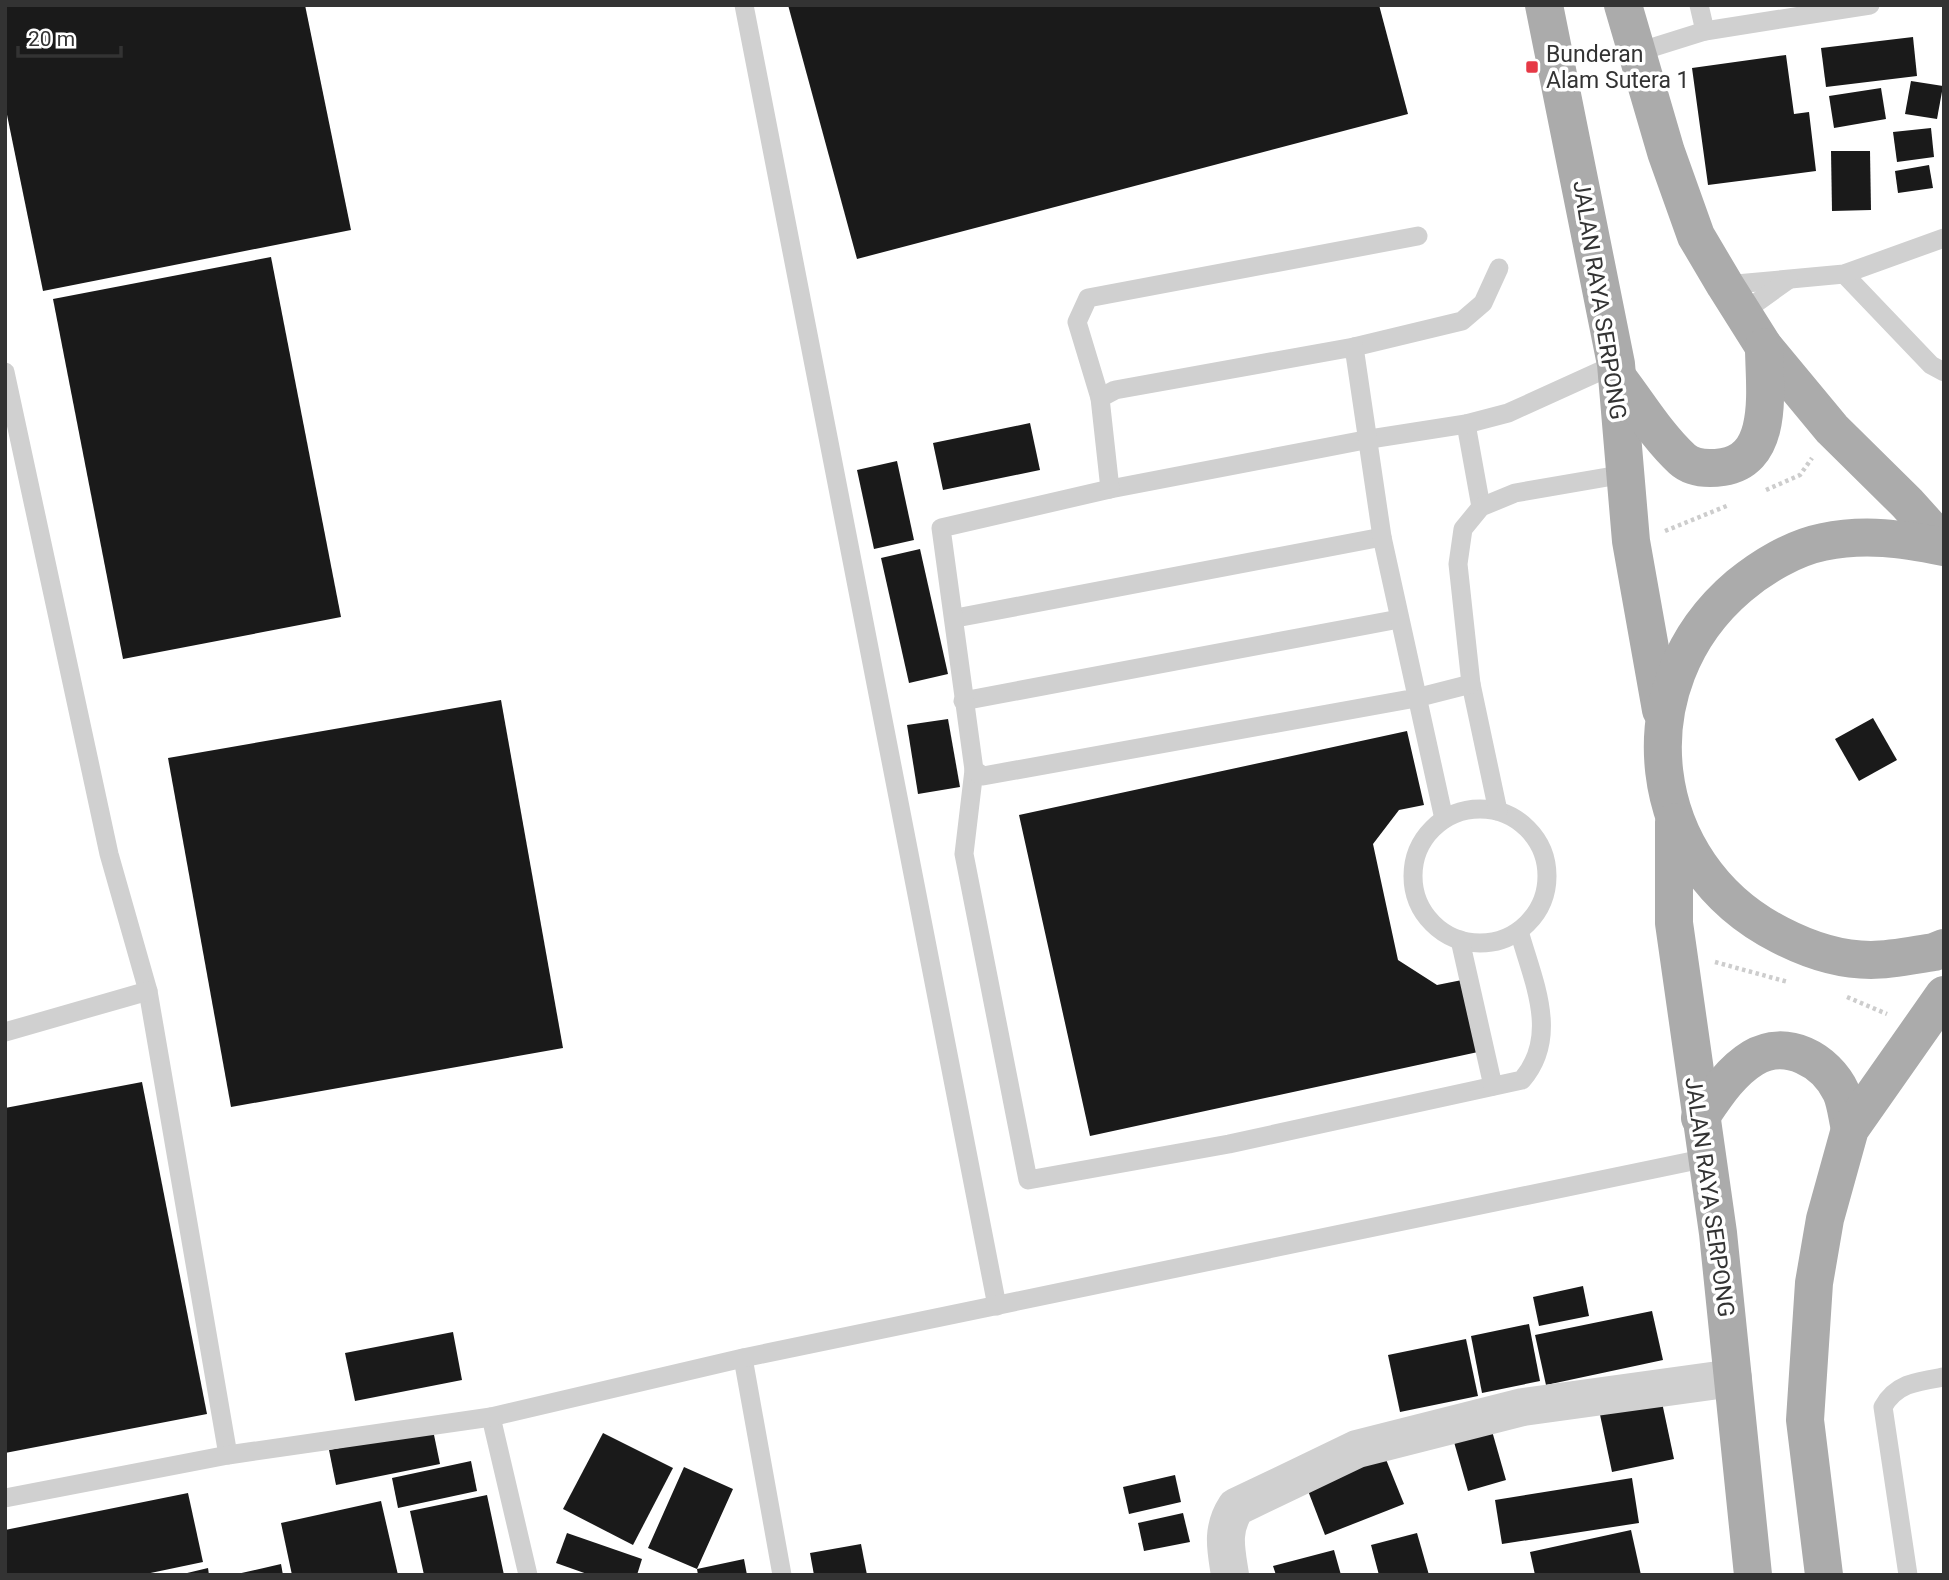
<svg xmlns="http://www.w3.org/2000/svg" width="1949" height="1580" font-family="Roboto,sans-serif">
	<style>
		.building { fill: #1a1a1a }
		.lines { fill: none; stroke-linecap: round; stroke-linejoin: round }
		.path { stroke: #cdcdcd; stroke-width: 4.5; stroke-dasharray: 3.5 3.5; stroke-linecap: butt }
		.service { stroke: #d0d0d0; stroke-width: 19 }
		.minor { stroke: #d0d0d0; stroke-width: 38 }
		.primary { stroke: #ababab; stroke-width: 38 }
		.poi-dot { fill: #e63946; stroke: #fff; stroke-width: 2.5 }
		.labels { text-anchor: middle; stroke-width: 7; stroke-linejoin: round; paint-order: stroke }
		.poi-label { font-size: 23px; fill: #333; stroke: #fff; text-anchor: start }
		.street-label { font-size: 23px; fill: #333; stroke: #fff }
	</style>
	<rect width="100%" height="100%" fill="#fff"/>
	<g class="building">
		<path d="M 5,5 L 305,5 L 351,230 L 43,291 L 5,105 Z"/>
		<path d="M 788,5 L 1379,5 L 1408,114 L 857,259 Z"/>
		<path d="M 1913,37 L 1917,76 L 1826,87 L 1821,48 Z"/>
		<path d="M 1786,55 L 1794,114 L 1809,112 L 1816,171 L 1708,185 L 1692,68 Z"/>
		<path d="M 1911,81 L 1943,86 L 1937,119 L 1905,114 Z"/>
		<path d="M 1881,88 L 1886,119 L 1834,128 L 1829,96 Z"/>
		<path d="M 1931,128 L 1934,157 L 1897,162 L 1893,132 Z"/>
		<path d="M 1831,151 L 1870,151 L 1871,210 L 1832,211 Z"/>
		<path d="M 1929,165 L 1933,188 L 1898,193 L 1895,171 Z"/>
		<path d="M 271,257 L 341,617 L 123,659 L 53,299 Z"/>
		<path d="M 1030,423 L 1040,470 L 943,490 L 933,443 Z"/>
		<path d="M 897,461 L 914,540 L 874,549 L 857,470 Z"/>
		<path d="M 920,549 L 948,674 L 909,683 L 881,558 Z"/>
		<path d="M 501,700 L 563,1048 L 231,1107 L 168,758 Z"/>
		<path d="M 1873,718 L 1897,760 L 1859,781 L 1835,739 Z"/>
		<path d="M 948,719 L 960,787 L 918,794 L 907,725 Z"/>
		<path d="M 1407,731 L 1424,805 L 1399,810 L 1373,844 L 1398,960 L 1437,985 L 1462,980 L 1478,1052 L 1090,1136 L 1019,815 Z"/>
		<path d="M 142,1082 L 207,1414 L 5,1453 L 5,1108 Z"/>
		<path d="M 1583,1286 L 1589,1316 L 1539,1326 L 1533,1297 Z"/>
		<path d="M 1652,1311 L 1663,1360 L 1546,1385 L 1535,1335 Z"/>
		<path d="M 1529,1324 L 1540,1381 L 1482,1393 L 1471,1336 Z"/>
		<path d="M 453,1332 L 462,1380 L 355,1401 L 345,1353 Z"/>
		<path d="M 1466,1339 L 1478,1396 L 1400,1412 L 1388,1355 Z"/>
		<path d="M 1660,1393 L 1674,1459 L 1612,1472 L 1598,1405 Z"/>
		<path d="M 433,1430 L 440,1464 L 336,1485 L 329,1450 Z"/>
		<path d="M 1492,1431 L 1506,1480 L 1468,1491 L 1454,1442 Z"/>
		<path d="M 603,1433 L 673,1468 L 633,1545 L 563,1509 Z"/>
		<path d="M 1383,1452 L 1404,1504 L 1325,1535 L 1305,1483 Z"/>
		<path d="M 471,1461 L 477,1491 L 398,1508 L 392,1478 Z"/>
		<path d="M 684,1467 L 733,1489 L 697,1569 L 744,1559 L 747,1575 L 698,1575 L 697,1569 L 648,1548 Z"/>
		<path d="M 1175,1475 L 1181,1502 L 1129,1514 L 1123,1487 Z"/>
		<path d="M 1632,1478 L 1639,1523 L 1502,1544 L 1495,1500 Z"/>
		<path d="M 188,1493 L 203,1562 L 141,1575 L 5,1575 L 5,1530 Z"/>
		<path d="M 487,1495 L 504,1575 L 424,1575 L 410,1511 Z"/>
		<path d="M 381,1501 L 398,1575 L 292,1575 L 281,1523 Z"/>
		<path d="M 1183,1513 L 1190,1542 L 1144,1551 L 1138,1523 Z"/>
		<path d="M 1631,1530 L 1641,1575 L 1535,1575 L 1530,1552 Z"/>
		<path d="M 567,1533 L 642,1559 L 637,1575 L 590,1575 L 556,1563 Z"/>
		<path d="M 1417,1533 L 1429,1575 L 1379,1575 L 1371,1545 Z"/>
		<path d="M 861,1544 L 867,1575 L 814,1575 L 810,1553 Z"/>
		<path d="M 1334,1550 L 1341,1575 L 1276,1575 L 1273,1566 Z"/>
		<path d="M 281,1564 L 283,1575 L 237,1575 L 237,1574 Z"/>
		<path d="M 208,1568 L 209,1575 L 183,1575 L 183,1574 Z"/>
	</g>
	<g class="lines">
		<g class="path">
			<path d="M 1766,490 L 1800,475 L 1812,458"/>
			<path d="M 1665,531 L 1729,505"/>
			<path d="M 1715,962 L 1788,982"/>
			<path d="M 1847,997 L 1887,1014"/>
		</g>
		<g class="service">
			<path d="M 744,5 L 997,1306"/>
			<path d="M 1699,5 L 1705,31"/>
			<path d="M 1638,52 L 1705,31 L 1870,5"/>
			<path d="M 1844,274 L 1931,365 L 1944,372"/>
			<path d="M 1725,285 L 1844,274 L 1944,238"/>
			<path d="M 1742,313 L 1788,280"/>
			<path d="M 1354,347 L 1462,321 L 1483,303 L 1499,268"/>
			<path d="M 5,372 L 109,854 L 148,991 L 228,1455"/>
			<path d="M 1100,398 L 1077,322 L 1088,298 L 1418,236"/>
			<path d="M 1466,424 L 1481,507"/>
			<path d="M 1110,489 L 1370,439 L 1466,424 L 1508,413 L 1616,364"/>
			<path d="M 956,618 L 1382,537"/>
			<path d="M 963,701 L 1399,619"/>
			<path d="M 974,770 L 964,854 L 1028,1180 L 1229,1144 L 1522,1080 C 1560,1036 1533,981 1519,931"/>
			<circle cx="1480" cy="876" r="67"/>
			<path d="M 1498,811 L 1471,684 L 1458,564 L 1463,529 L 1481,507 L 1515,493 L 1625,474"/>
			<path d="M 1444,819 L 1382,537 L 1354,347 L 1115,390 L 1100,398 L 1110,489 L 941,528 L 974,770 L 983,776 L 1416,698 L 1471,684"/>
			<path d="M 1460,940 L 1493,1086"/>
			<path d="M 5,1032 L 148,991"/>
			<path d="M 743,1358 L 782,1575"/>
			<path d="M 491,1417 L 528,1575"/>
			<path d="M 5,1498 L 228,1455 L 491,1417 L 743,1358 L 1707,1158"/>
			<path d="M 1908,1575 L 1883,1407 C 1896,1383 1919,1381 1944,1377"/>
		</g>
		<path class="minor" d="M 1230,1575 C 1226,1549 1221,1530 1236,1507 L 1357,1449 L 1523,1407 L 1733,1378"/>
		<g class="primary">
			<path d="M 1544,5 L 1616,364 L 1631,541 L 1661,710"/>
			<path d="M 1623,5 L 1666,152 L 1696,236 L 1725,285 L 1764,347 L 1832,429 L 1907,503 L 1944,544"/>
			<path d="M 1618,378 C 1638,404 1657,436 1682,459 C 1693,469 1709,469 1723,467 C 1776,459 1764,386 1764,347"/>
			<path d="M 1944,547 C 1902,539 1866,533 1823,542 C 1793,548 1762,567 1739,586 C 1622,685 1643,866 1780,935 C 1807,949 1840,960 1871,960 C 1892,960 1914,955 1934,952 L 1944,948"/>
			<path d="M 1674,822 L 1674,923 L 1718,1233 L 1753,1575"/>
			<path d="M 1700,1118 C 1715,1096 1730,1072 1753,1058 C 1786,1038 1826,1060 1841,1092 C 1846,1103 1847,1117 1850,1129"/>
			<path d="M 1824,1575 L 1805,1420 L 1814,1283 L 1825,1219 L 1850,1129 L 1944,995"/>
		</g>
	</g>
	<rect class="poi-dot" x="1525" y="60" width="14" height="14" rx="3.5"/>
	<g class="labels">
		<g class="poi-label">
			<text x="1546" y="62">Bunderan<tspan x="1546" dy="26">Alam Sutera 1</tspan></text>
		</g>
		<g class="street-label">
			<text transform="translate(1600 300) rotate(81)" y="8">JALAN RAYA SERPONG</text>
			<text transform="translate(1710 1197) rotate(82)" y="8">JALAN RAYA SERPONG</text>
		</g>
	</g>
	<rect width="1949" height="1580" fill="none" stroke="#333333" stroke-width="14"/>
	<path d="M18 46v10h103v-10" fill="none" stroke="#333333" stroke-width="3.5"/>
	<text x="28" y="46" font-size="21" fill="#333333" stroke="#ffffff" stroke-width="5" paint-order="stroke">20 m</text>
</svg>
